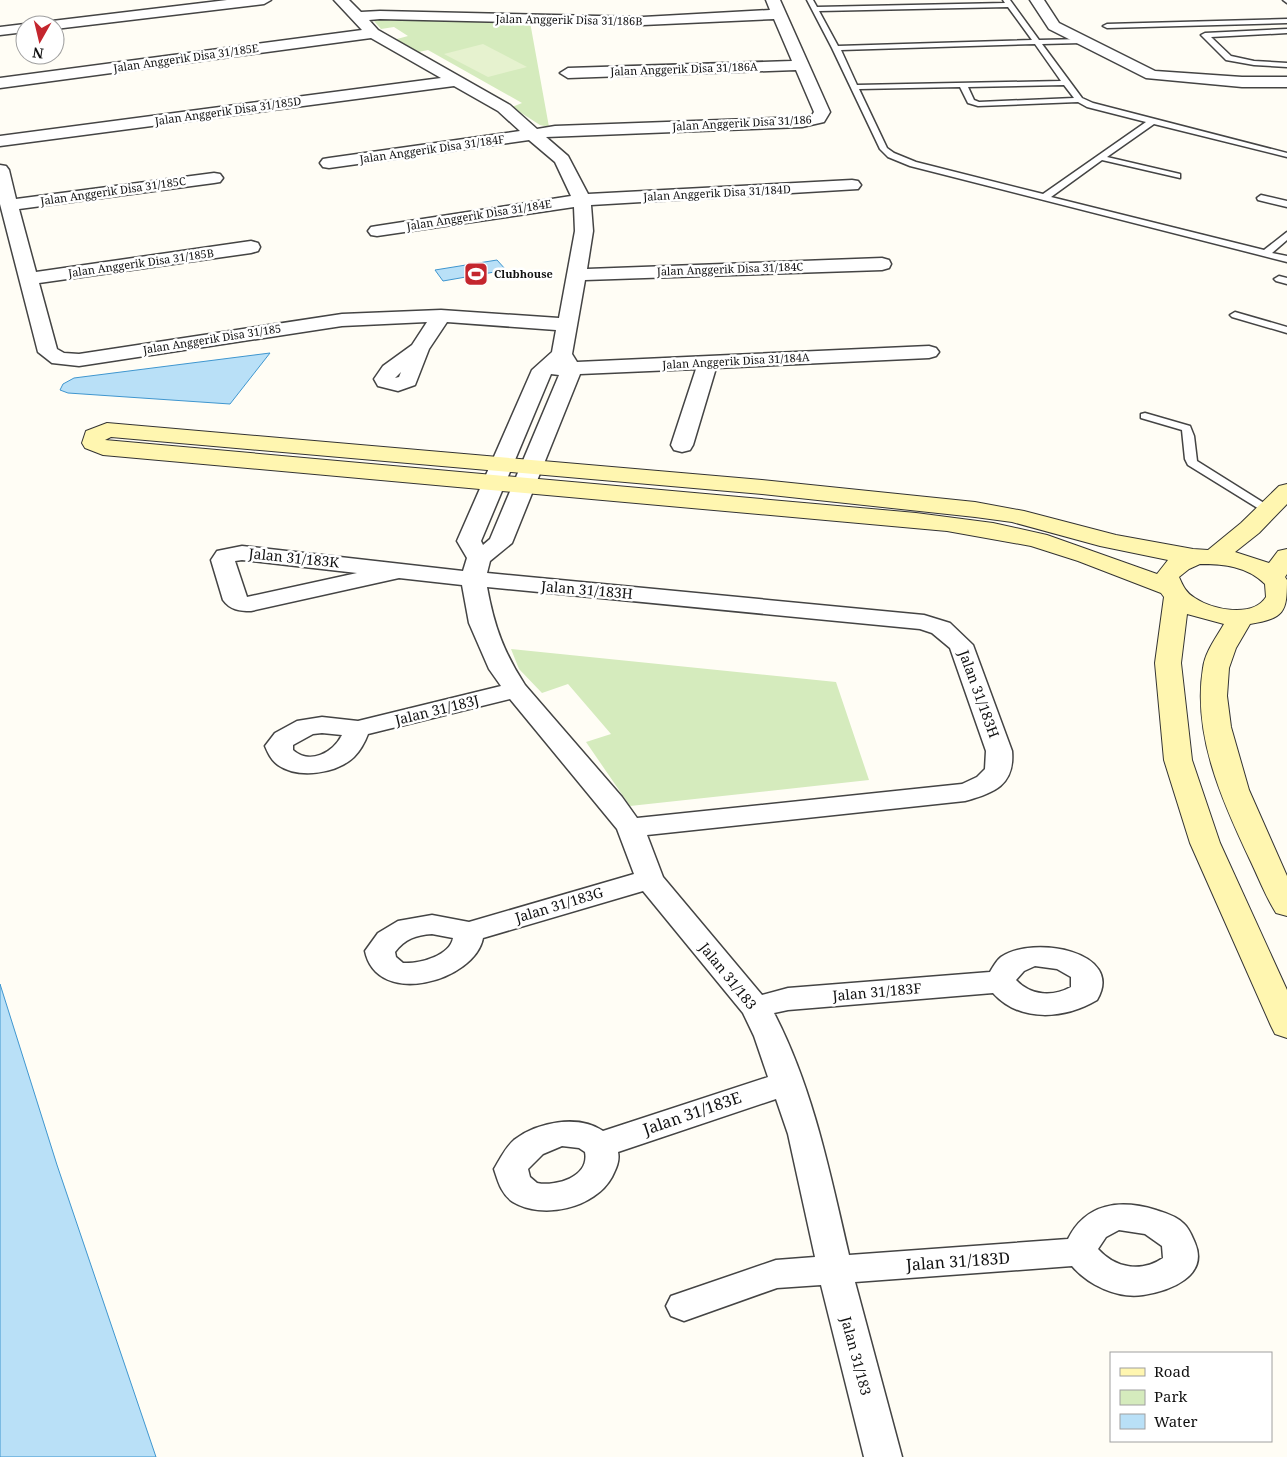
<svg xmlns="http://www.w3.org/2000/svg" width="1287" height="1457" font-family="'Noto Serif',serif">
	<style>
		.green { fill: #d5ebbd }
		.pitch { fill: #e6f2cf }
		.water { fill: #b9e0f7; stroke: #3f96cf }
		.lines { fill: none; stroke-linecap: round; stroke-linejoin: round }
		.lane-casing { stroke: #444; stroke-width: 3 }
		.street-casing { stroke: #444; stroke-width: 3 }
		.secondary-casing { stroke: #333; stroke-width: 2 }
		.lane { fill: #fff; fill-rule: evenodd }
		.street { fill: #fff; fill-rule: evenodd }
		.secondary { fill: #fff6b0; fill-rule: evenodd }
		.labels { text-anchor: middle; stroke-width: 5; stroke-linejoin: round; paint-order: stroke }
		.far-street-label { font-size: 11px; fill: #111; stroke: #fff }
		.far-poi-label { font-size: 11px; font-weight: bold; fill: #111; stroke: #fff; text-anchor: start }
		.street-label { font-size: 14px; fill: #111; stroke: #fff }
		.near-street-label { font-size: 16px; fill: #111; stroke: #fff }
	</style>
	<rect width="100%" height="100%" fill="#fffdf5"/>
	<g class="green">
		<path d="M 379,19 L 530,22 L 549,127 L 540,125 L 512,107 L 522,103 L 428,50 L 414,53 L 397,42 L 397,39 L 408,36 L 394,27 L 381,29 L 374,21 Z"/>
		<path d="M 511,649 L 836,682 L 869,780 L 630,806 L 586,742 L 611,734 L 568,684 L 542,693 L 519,669 Z"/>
	</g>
	<path class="pitch" d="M 483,44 L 527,67 L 488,77 L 444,54 Z"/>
	<g class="water">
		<path d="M 497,260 L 506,270 L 443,281 L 435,270 Z"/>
		<path d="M 270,353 L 230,404 L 68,393 L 60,390 L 63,384 L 74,378 Z"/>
		<path d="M 0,984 L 57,1165 L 156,1457 L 0,1457 Z"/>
	</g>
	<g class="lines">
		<g class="lane-casing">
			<g id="lane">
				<path d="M 807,0 L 813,0 L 817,7 L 1005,3 L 1003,0 L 1010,0 L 1039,40 L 1084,39 L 1085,41 L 1081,43 L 1042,44 L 1082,98 L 1093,103 L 1287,153 L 1287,157 L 1154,124 L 1107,157 L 1180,174 L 1180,178 L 1102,160 L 1051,197 L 1264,250 L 1287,232 L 1287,240 L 1272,253 L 1287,256 L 1287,262 L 910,166 L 888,157 L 880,149 L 832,48 ZM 1008,7 L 1032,40 L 838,46 L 819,11 ZM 1035,44 L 1061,81 L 857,85 L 841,50 ZM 1064,85 L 1074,98 L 979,102 L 974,100 L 968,87 ZM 960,87 L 968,103 L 978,106 L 1078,102 L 1087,107 L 1146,122 L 1043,194 L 916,162 L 894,153 L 887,148 L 859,89 Z"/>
				<path d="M 1283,0 L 1287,0 L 1287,3 Z"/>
				<path d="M 1287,19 L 1287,23 L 1107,28 L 1103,26 L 1107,24 Z"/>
				<path d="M 1287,29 L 1287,33 L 1211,37 L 1231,56 L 1254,61 L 1287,63 L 1287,67 L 1254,65 L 1226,60 L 1201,35 L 1205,33 Z"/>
				<path d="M 1261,195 L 1287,201 L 1287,207 L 1258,200 L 1257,198 Z"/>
				<path d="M 1279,276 L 1287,278 L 1287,284 L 1276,281 L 1274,279 Z"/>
				<path d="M 1235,312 L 1287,327 L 1287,333 L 1232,317 L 1230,315 Z"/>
				<path d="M 1145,413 L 1190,426 L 1194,436 L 1197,461 L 1272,508 L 1273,510 L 1272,512 L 1264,512 L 1188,465 L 1185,459 L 1182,430 L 1141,418 L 1141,414 Z"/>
			</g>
		</g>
		<g class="street-casing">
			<g id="street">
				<path d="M 227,0 L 271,0 L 264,4 L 55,29 L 55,25 L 45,25 L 52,21 Z"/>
				<path d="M 334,0 L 349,0 L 361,12 L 380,11 L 643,17 L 770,10 L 766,0 L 780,0 L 830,112 L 824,122 L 802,127 L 546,137 L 568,156 L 588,194 L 852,180 L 858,181 L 861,185 L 858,189 L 591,205 L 593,231 L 587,269 L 882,258 L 889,260 L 891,264 L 889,268 L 882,270 L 585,280 L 572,354 L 577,362 L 929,346 L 936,348 L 939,352 L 936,356 L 929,358 L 716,368 L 693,445 L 690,450 L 682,452 L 674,450 L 671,445 L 696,369 L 580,374 L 512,543 L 490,561 L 487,573 L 924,615 L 950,623 L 973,645 L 1012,751 C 1015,785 994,793 965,801 L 647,835 L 663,877 L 762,995 L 788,988 L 990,972 C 993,967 996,961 1001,957 C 1032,935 1126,951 1097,1000 C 1065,1019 1020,1023 993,993 L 788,1010 L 774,1013 C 813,1088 830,1173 849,1255 L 1068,1239 C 1086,1203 1120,1199 1156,1210 C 1165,1213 1176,1216 1183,1223 C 1189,1228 1192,1236 1195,1243 C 1209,1276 1170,1291 1143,1295 C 1118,1299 1088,1285 1072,1266 L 855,1282 L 902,1457 L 864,1457 L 821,1285 L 777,1288 L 684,1321 L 671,1316 L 666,1306 L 671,1296 L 776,1260 L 815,1257 L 788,1134 L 776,1099 L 618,1152 C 620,1161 616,1169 612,1177 C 595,1208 543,1220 513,1202 C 501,1194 498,1181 494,1169 C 500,1159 505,1148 514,1140 C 536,1122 579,1114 603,1131 L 768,1077 L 754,1036 L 743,1013 L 643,891 L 483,938 C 475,981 377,1009 365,951 L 378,933 L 398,921 L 432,915 L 469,922 L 634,874 L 617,829 L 510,699 L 368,734 C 365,742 360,751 354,757 C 336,774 298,779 278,765 C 271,760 268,753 265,746 L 275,733 L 297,721 L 322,717 L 358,721 L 501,686 L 489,669 L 469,623 L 462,585 L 399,578 L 251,611 C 240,611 230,610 223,600 L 211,560 L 217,551 L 242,546 L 463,571 L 467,558 L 457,541 L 532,370 L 552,352 L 556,330 L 447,322 L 429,349 L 415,385 L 398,391 L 378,386 L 374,379 L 383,366 L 412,345 L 427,322 L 342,326 L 79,366 L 52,363 L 38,352 L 0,204 L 0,165 L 6,166 L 9,170 L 16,199 L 214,173 L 220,174 L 223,178 L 220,182 L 214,183 L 19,209 L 36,272 L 251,241 L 258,243 L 260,247 L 258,251 L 251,253 L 39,283 L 57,349 L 64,353 L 79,354 L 342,314 L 441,310 L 559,318 L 575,231 L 574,207 L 377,236 L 371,235 L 368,231 L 371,227 L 377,226 L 571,196 L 555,162 L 529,140 L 329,168 L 323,167 L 320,163 L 323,159 L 329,158 L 520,131 L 498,111 L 454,86 L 0,146 L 0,136 L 441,78 L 371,38 L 0,88 L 0,78 L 362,30 ZM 380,19 L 643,25 L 774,19 L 792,61 L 568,68 L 560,73 L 568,78 L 796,70 L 814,112 L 812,115 L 802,117 L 555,126 L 537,129 L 510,105 L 378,30 L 369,20 ZM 401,372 L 399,377 L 395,378 ZM 551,374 L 559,375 L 490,539 L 483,545 L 481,541 ZM 242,560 L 357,573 L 247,597 L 235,561 ZM 487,587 L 920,629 L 932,633 L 950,648 L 986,751 L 985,769 L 977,777 L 962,784 L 637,818 L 622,797 L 525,685 C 504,653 494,626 487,587 ZM 322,733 L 342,735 C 333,753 310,765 293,750 L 293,745 L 313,734 ZM 432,934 L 453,938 C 450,956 419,964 403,963 L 396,957 L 395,952 C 405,939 416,935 432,934 ZM 1035,966 L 1057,969 L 1071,977 L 1071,987 C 1053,997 1031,996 1016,980 L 1024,971 ZM 562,1146 L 579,1148 L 585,1152 C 590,1177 556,1187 537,1183 L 530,1177 L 528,1169 L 543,1154 ZM 1119,1230 L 1145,1234 L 1162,1246 L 1163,1258 C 1141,1273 1115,1268 1098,1249 L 1106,1237 Z"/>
				<path d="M 1030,0 L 1044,0 L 1059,23 L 1155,71 L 1242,77 L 1287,77 L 1287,87 L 1242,87 L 1146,78 L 1049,29 Z"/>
				<path d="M 25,24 L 30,25 L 25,25 L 25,32 L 0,35 L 0,27 Z"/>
			</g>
		</g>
		<g class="secondary-casing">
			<path id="secondary" d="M 107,423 L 762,480 L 975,502 L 1024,511 L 1116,535 L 1193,549 L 1208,550 L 1241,523 L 1279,486 L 1287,484 L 1287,504 L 1259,533 L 1235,552 L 1269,563 L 1278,551 L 1287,549 L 1287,574 L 1285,577 L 1287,580 C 1287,613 1284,618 1250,624 L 1236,648 L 1229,668 L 1227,696 L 1231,727 L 1249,790 L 1287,876 L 1287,916 L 1276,913 C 1266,897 1259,879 1251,862 C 1223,803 1192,735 1203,668 C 1205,652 1216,638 1224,624 L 1187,614 L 1181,663 L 1192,760 L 1220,843 L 1287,990 L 1287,1038 L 1275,1034 L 1271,1026 L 1190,843 L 1164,760 L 1155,663 L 1164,597 L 1161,593 L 1078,561 L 1031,546 L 947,531 L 103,455 L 85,448 L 82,443 L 86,431 ZM 111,437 L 762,494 L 975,517 L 1012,522 L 1100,546 L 1168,560 L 1157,574 L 1047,535 L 993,523 L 916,513 L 105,440 ZM 1200,564 C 1223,564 1247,566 1265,584 L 1266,597 C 1253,618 1213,610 1195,598 C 1186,593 1183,586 1179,577 L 1189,569 Z"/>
		</g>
		<use href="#lane" class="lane"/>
		<use href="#street" class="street"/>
		<use href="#secondary" class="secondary"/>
	</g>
	<defs>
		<g id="stadium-square" transform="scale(1.25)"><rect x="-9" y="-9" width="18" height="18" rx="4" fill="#c4262e" stroke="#fff"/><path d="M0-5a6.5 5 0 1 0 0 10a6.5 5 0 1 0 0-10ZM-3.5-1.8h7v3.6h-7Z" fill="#fff"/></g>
	</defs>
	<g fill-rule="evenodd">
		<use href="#stadium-square" x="476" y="274"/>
	</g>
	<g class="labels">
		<g class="far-street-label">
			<text transform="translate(569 20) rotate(1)" y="4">Jalan Anggerik Disa 31/186B</text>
			<text transform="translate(186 58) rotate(-8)" y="4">Jalan Anggerik Disa 31/185E</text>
			<text transform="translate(684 69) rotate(-2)" y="4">Jalan Anggerik Disa 31/186A</text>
			<text transform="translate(228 111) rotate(-8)" y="4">Jalan Anggerik Disa 31/185D</text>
			<text transform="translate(742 123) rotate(-3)" y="4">Jalan Anggerik Disa 31/186</text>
			<text transform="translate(432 149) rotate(-8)" y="4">Jalan Anggerik Disa 31/184F</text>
			<text transform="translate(113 191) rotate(-8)" y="4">Jalan Anggerik Disa 31/185C</text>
			<text transform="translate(717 193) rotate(-3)" y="4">Jalan Anggerik Disa 31/184D</text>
			<text transform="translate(479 215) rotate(-9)" y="4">Jalan Anggerik Disa 31/184E</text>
			<text transform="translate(141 263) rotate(-8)" y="4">Jalan Anggerik Disa 31/185B</text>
			<text transform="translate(730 269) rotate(-2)" y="4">Jalan Anggerik Disa 31/184C</text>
			<text transform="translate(212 339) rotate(-9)" y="4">Jalan Anggerik Disa 31/185</text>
			<text transform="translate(736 361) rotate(-3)" y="4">Jalan Anggerik Disa 31/184A</text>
		</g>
		<g class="far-poi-label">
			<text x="494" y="278">Clubhouse</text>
		</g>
		<g class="street-label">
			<text transform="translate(294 558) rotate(6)" y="5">Jalan 31/183K</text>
			<text transform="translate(587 590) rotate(5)" y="5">Jalan 31/183H</text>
			<text transform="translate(979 694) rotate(70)" y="5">Jalan 31/183H</text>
			<text transform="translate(437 710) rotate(-14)" y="5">Jalan 31/183J</text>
			<text transform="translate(559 905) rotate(-17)" y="5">Jalan 31/183G</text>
			<text transform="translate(728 976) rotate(51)" y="5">Jalan 31/183</text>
			<text transform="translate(877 992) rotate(-5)" y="5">Jalan 31/183F</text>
			<text transform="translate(856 1356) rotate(75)" y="5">Jalan 31/183</text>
		</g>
		<g class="near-street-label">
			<text transform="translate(692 1113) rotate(-19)" y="6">Jalan 31/183E</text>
			<text transform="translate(958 1261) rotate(-4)" y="6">Jalan 31/183D</text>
		</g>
	</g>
	<rect x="1110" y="1352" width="162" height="90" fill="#ffffff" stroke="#a0a0a0"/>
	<rect x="1120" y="1368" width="25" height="8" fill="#fff6b0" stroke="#a0a0a0"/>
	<text x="1154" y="1377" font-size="15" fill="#111111">Road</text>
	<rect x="1120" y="1390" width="25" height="15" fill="#d5ebbd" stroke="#a0a0a0"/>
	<text x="1154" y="1402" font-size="15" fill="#111111">Park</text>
	<rect x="1120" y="1414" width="25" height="15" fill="#b9e0f7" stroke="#a0a0a0"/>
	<text x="1154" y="1427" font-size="15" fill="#111111">Water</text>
	<g transform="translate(40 40) rotate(188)"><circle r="24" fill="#ffffff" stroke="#a0a0a0"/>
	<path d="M0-4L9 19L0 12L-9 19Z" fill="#c4262e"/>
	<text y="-8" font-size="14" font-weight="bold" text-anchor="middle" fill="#111111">N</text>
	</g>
</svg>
